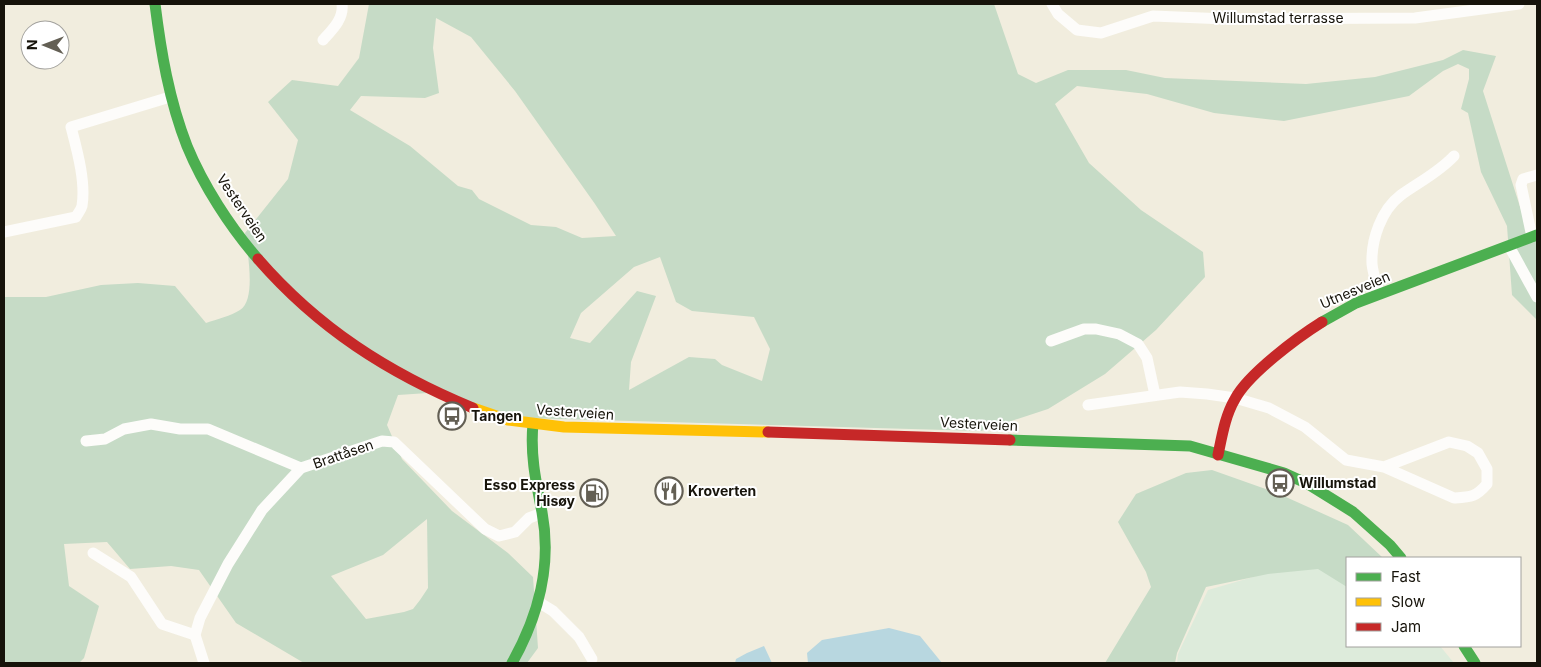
<svg xmlns="http://www.w3.org/2000/svg" width="1541" height="667" font-family="Inter,sans-serif">
	<style>
		.green { fill: #ddebdb }
		.forest { fill: #c6dbc6; fill-rule: evenodd }
		.water { fill: #b8d7e0 }
		.lines { fill: none; stroke-linecap: round; stroke-linejoin: round }
		.street { stroke: #fdfcfa; stroke-width: 11 }
		.fast { stroke: #4caf50; stroke-width: 11 }
		.slow { stroke: #ffc107; stroke-width: 11 }
		.jam { stroke: #c62828; stroke-width: 11 }
		.labels { text-anchor: middle; stroke-width: 4; stroke-linejoin: round; paint-order: stroke }
		.street-label { font-size: 14px; fill: #16130a; stroke: #fff }
		.poi-label { font-size: 14px; font-weight: bold; fill: #16130a; stroke: #fff; text-anchor: start }
	</style>
	<rect width="100%" height="100%" fill="#f1edde"/>
	<path class="green" d="M 1319,558 L 1347,562 L 1347,646 L 1440,646 L 1454,663 L 1177,663 L 1178,654 L 1208,590 Z"/>
	<g class="forest">
		<path d="M 369,4 L 994,4 L 1018,74 L 1036,83 L 1068,70 L 1126,70 L 1165,78 L 1306,84 L 1375,77 L 1443,60 L 1463,50 L 1496,56 L 1483,91 L 1530,238 L 1537,236 L 1537,320 L 1512,295 L 1507,226 L 1481,172 L 1468,113 L 1461,109 L 1469,79 L 1469,69 L 1458,64 L 1443,71 L 1409,96 L 1284,121 L 1214,113 L 1147,94 L 1077,86 L 1055,104 L 1089,163 L 1141,210 L 1203,252 L 1205,277 L 1156,330 L 1105,374 L 1048,409 L 981,431 L 494,417 L 428,393 L 398,395 L 387,425 L 402,459 L 452,511 L 508,553 L 533,577 L 538,648 L 527,663 L 304,663 L 236,623 L 199,570 L 171,566 L 130,569 L 107,542 L 64,544 L 69,586 L 99,606 L 84,658 L 79,663 L 4,663 L 4,297 L 46,297 L 101,285 L 138,283 L 175,286 L 206,323 C 217,319 231,316 240,310 C 257,299 247,251 245,233 L 288,179 L 298,140 L 268,102 L 292,80 L 338,86 L 359,58 ZM 436,18 L 471,37 L 515,91 L 595,204 L 616,236 L 582,238 L 556,227 L 531,225 L 479,199 L 472,190 L 458,186 L 410,146 L 350,110 L 361,96 L 425,98 L 439,93 L 433,48 ZM 660,257 L 676,302 L 692,311 L 754,317 L 770,349 L 762,381 L 722,365 L 715,359 L 689,357 L 629,390 L 631,362 L 656,296 L 637,291 L 590,343 L 570,338 L 581,313 L 634,267 ZM 427,519 L 428,588 L 420,600 L 413,609 L 404,612 L 366,619 L 331,576 L 383,555 Z"/>
		<path d="M 1212,470 L 1277,493 L 1348,525 L 1383,558 L 1347,558 L 1347,587 L 1318,569 L 1268,574 L 1206,587 L 1177,653 L 1175,663 L 1105,663 L 1151,587 L 1146,572 L 1118,522 L 1136,494 L 1186,473 Z"/>
	</g>
	<g class="water">
		<path d="M 889,628 L 920,636 L 942,663 L 808,663 L 807,653 L 822,640 Z"/>
		<path d="M 764,646 L 772,663 L 735,663 L 736,659 L 747,653 Z"/>
	</g>
	<g class="lines">
		<g class="street">
			<path d="M 1052,4 L 1058,14 L 1077,30 L 1101,33 L 1153,16 L 1226,19 L 1415,18 L 1519,4"/>
			<path d="M 323,40 C 332,30 344,19 342,4"/>
			<path d="M 4,232 L 76,217 C 78,213 81,210 82,206 C 86,182 77,150 71,127 L 170,97"/>
			<path d="M 1532,237 L 1521,185 L 1523,179 L 1537,175"/>
			<path d="M 1509,246 L 1537,297"/>
			<path d="M 1379,294 C 1377,284 1373,274 1372,264 C 1371,240 1381,210 1401,195 C 1419,182 1438,173 1454,156"/>
			<path d="M 1051,341 L 1084,329 L 1096,329 L 1119,334 L 1138,344 L 1147,358 L 1155,395"/>
			<path d="M 1088,405 L 1180,392 L 1207,394 L 1235,398 L 1269,408 L 1305,427 L 1346,460 L 1384,467 L 1454,498 C 1471,497 1476,497 1487,484 L 1487,469 L 1478,453 L 1467,446 L 1449,442 L 1384,467"/>
			<path d="M 86,441 L 105,439 L 124,429 L 151,424 L 180,429 L 208,429 L 301,468"/>
			<path d="M 93,553 L 131,577 L 162,624 L 195,635"/>
			<path d="M 540,603 L 553,611 L 579,637 L 592,659"/>
			<path d="M 204,663 L 195,635 L 200,618 L 228,564 L 262,510 L 301,468 L 382,441 L 394,442 L 485,529 L 499,536 L 515,532 L 529,518 L 542,513"/>
		</g>
		<g class="fast">
			<path d="M 155,4 C 161,52 169,100 187,146 C 203,185 230,227 258,259"/>
			<path d="M 1322,322 L 1356,303 L 1537,235"/>
			<path d="M 1010,440 L 1190,446 L 1284,473 L 1308,484 L 1353,512 L 1390,545 L 1401,558"/>
			<path d="M 1464,646 L 1475,663"/>
			<path d="M 512,663 C 539,615 552,566 542,512 C 536,482 530,455 533,424"/>
		</g>
		<path class="slow" d="M 473,408 L 508,420 L 564,427 L 768,432"/>
		<g class="jam">
			<path d="M 258,259 C 318,328 388,373 473,408"/>
			<path d="M 768,432 L 1010,440"/>
			<path d="M 1218,455 C 1222,436 1225,416 1235,399 C 1248,374 1298,337 1322,322"/>
		</g>
	</g>
	<defs>
		<g id="bus-ring" transform="scale(1.4375)"><circle r="9.5" fill="#fff" stroke="#635f54" stroke-width="1.5"/><path d="M-5-6H5V4H4V6H2V4H-2V6H-4V4H-5ZM-3.5-4V0h7V-4ZM-3.5 1.2v1.5H-2V1.2ZM2 1.2v1.5H3.5V1.2Z" fill="#635f54"/></g>
		<g id="restaurant-ring" transform="scale(1.4375)"><circle r="9.5" fill="#fff" stroke="#635f54" stroke-width="1.5"/><path d="M-5-6h1v4h1v-4h1v4h1v-4h1v5L-1.5 .5V6h-2V.5L-5-1ZM5-6V6H3V1.5H1.5Q1.5-4 5-6Z" fill="#635f54"/></g>
		<g id="fuel-ring" transform="scale(1.4375)"><circle r="9.5" fill="#fff" stroke="#635f54" stroke-width="1.5"/><path d="M-5.5-6h7V0h2V4h1.3V-2.5L3-4.5l.8-.8L6-3V5H2.5V1h-1V6h-7ZM-4.2-4.7v3.2H.2V-4.7Z" fill="#635f54"/></g>
	</defs>
	<g fill-rule="evenodd">
		<use href="#bus-ring" x="452" y="416"/>
		<use href="#bus-ring" x="1280" y="483"/>
		<use href="#restaurant-ring" x="669" y="491"/>
		<use href="#fuel-ring" x="594" y="493"/>
	</g>
	<g class="labels">
		<g class="street-label">
			<text x="1278" y="23">Willumstad terrasse</text>
			<text transform="translate(242 208) rotate(56)" y="5">Vesterveien</text>
			<text transform="translate(1355 290) rotate(-23)" y="5">Utnesveien</text>
			<text transform="translate(575 412) rotate(4)" y="5">Vesterveien</text>
			<text transform="translate(979 424) rotate(3)" y="5">Vesterveien</text>
			<text transform="translate(343 454) rotate(-19)" y="5">Brattåsen</text>
		</g>
		<g class="poi-label">
			<text x="471" y="421">Tangen</text>
			<text x="1299" y="488">Willumstad</text>
			<text x="575" y="490" text-anchor="end">Esso Express<tspan x="575" dy="16">Hisøy</tspan></text>
			<text x="688" y="496">Kroverten</text>
		</g>
	</g>
	<rect width="1541" height="667" fill="none" stroke="#16130a" stroke-width="10"/>
	<rect x="1346" y="557" width="175" height="90" fill="#ffffff" stroke="#a2a19d"/>
	<rect x="1356" y="573" width="25" height="8" fill="#4caf50" stroke="#a2a19d"/>
	<text x="1391" y="582" font-size="15" fill="#16130a">Fast</text>
	<rect x="1356" y="598" width="25" height="8" fill="#ffc107" stroke="#a2a19d"/>
	<text x="1391" y="607" font-size="15" fill="#16130a">Slow</text>
	<rect x="1356" y="623" width="25" height="8" fill="#c62828" stroke="#a2a19d"/>
	<text x="1391" y="632" font-size="15" fill="#16130a">Jam</text>
	<g transform="translate(45 45) rotate(271)"><circle r="24" fill="#ffffff" stroke="#a2a19d"/>
	<path d="M0-4L9 19L0 12L-9 19Z" fill="#635f54"/>
	<text y="-8" font-size="14" font-weight="bold" text-anchor="middle" fill="#16130a">N</text>
	</g>
</svg>
